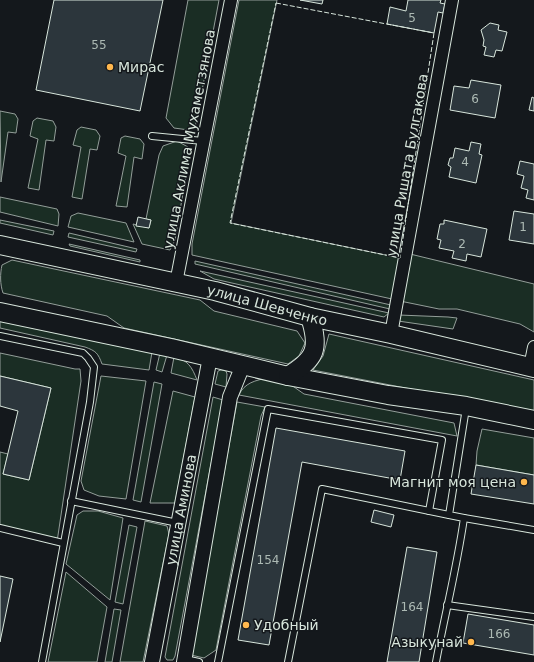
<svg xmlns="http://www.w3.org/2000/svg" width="534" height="662" font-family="'DejaVu Sans',sans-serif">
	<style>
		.green { fill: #1a2d24; stroke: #939e99 }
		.building { fill: #2c363c; stroke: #d8e6dc }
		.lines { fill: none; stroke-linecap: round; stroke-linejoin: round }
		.service-casing { stroke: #d8e6dc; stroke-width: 8 }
		.minor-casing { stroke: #d8e6dc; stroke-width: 14 }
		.tertiary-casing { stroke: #d8e6dc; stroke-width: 16 }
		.primary-casing { stroke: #d8e6dc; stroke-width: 20 }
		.service { stroke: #14181c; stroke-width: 6 }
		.minor { stroke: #14181c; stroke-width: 12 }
		.tertiary { stroke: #14181c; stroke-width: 14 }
		.primary { stroke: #14181c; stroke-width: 18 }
		.fence { stroke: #d8e6dc; stroke-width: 1; stroke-dasharray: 5 2; stroke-linecap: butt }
		.poi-dot { fill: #ffb74d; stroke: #14181c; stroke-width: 1.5 }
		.labels { text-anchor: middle; stroke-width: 3; stroke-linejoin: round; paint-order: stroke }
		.number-label { font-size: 12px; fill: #adbab4 }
		.poi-label { font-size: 14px; fill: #d8e6dc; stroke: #14181c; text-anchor: start }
		.street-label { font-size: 14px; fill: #d8e6dc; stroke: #14181c }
	</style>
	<rect width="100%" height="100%" fill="#14181c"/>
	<g class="green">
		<path d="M 188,0 L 219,0 L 195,128 L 189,130 L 174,128 L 166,118 Z"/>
		<path d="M 239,0 L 277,0 L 231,223 L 400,258 L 392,299 L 192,255 L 192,244 Z"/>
		<path d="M 0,111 L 15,114 L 18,119 L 16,133 L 8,132 L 1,182 Z"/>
		<path d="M 37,118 L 53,121 L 56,127 L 54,141 L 46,140 L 39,190 L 28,188 L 38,139 L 30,136 L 33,121 Z"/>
		<path d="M 81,127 L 96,130 L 100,136 L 97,150 L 90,149 L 82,199 L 72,197 L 81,147 L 73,145 L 77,130 Z"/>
		<path d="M 125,136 L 140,139 L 144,144 L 142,159 L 134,157 L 127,207 L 116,206 L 126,156 L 118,153 L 121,138 Z"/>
		<path d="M 177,141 L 188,147 L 190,152 L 175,240 L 170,250 L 142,244 L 133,224 L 149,228 L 151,220 L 146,219 L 159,155 L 163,146 Z"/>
		<path d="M 0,197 L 57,209 L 59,214 L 58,226 L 0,212 Z"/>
		<path d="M 78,213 L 126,223 L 134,242 L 68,227 L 71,216 Z"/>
		<path d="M 0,220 L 54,231 L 53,235 L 0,223 Z"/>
		<path d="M 69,233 L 137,249 L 136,252 L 68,237 Z"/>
		<path d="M 69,244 L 140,260 L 140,262 L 70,246 Z"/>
		<path d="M 410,254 L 534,284 L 534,332 L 520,324 L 457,309 L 439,309 L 400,301 Z"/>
		<path d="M 12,260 L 200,300 L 214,311 L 297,331 L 305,343 L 299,356 L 288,364 L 124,328 L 107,316 L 3,293 C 0,284 0,274 2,265 Z"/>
		<path d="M 195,261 L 391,305 L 390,309 L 195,264 Z"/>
		<path d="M 200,271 L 389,313 L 384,317 L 214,279 Z"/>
		<path d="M 399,315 L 448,317 L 457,318 L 453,329 L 398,321 Z"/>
		<path d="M 0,318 L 152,352 L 149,370 L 102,364 C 98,353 96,351 85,347 L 0,328 Z"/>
		<path d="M 329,334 L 534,380 L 534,413 L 313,370 L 323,356 Z"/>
		<path d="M 0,353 L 75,369 L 80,369 L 81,381 L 57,542 L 0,528 L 0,452 L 8,454 L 3,474 L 29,480 L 51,388 L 0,376 Z"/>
		<path d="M 160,353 L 167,355 L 162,372 L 156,370 Z"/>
		<path d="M 174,357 C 188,360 192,367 197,380 L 171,373 Z"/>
		<path d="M 221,370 L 226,371 L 227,374 L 226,387 L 215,384 L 218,371 Z"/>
		<path d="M 101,376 L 146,381 L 126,499 L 99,496 L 84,490 L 81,481 Z"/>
		<path d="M 268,378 L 287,382 L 304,394 L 454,423 L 457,436 L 239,395 C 244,383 256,380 268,378 Z"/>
		<path d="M 154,382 L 162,384 L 141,502 L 133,500 Z"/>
		<path d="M 173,391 L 195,397 L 175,503 L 150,503 Z"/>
		<path d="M 213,397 L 223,400 L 175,656 L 173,660 L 167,660 L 165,657 Z"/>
		<path d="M 237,402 L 265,407 L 261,416 L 216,650 L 204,658 L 191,655 Z"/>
		<path d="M 482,429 L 534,438 L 534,475 L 476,465 L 477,451 Z"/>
		<path d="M 83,511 L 98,511 L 123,518 L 110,600 L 66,564 L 77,515 Z"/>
		<path d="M 145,521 L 167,526 L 169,534 L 143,662 L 120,662 Z"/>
		<path d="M 129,525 L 137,527 L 123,604 L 115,602 Z"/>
		<path d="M 66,572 L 107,607 L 97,662 L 48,662 Z"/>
		<path d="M 114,609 L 121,610 L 112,662 L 105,662 Z"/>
	</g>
	<g class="building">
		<path d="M 54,0 L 163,0 L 140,111 L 36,90 Z"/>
		<path d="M 300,0 L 323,0 L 322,4 Z"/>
		<path d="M 408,0 L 441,0 L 440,3 L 445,4 L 443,13 L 438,12 L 434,33 L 387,24 L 390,7 L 406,11 Z"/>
		<path d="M 490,23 L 499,25 L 498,30 L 507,32 L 502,51 L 496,50 L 494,57 L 484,55 L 486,47 L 483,46 L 484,40 L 481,30 Z"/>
		<path d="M 471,80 L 501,85 L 495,118 L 450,110 L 454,86 L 469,88 Z"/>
		<path d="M 532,97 L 534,98 L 534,111 L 529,110 Z"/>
		<path d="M 471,142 L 481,144 L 479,154 L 482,155 L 476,183 L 449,177 L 451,167 L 448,165 L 450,158 L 453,158 L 455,148 L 469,151 Z"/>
		<path d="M 520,161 L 534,164 L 534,200 L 526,198 L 528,190 L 521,188 L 524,176 L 517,174 Z"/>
		<path d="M 514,211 L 534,214 L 534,244 L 509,240 Z"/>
		<path d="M 138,217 L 151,220 L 149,228 L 136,226 Z"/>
		<path d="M 444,220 L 487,229 L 481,257 L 467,254 L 466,261 L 452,258 L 454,251 L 439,248 L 441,240 L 437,239 L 440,224 L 444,224 Z"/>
		<path d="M 0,376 L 51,388 L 29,480 L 3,474 L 18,411 L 0,406 Z"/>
		<path d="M 276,428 L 405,451 L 400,480 L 302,462 L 269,645 L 238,640 Z"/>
		<path d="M 476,465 L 534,475 L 534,504 L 471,494 Z"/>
		<path d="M 374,510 L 394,515 L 391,527 L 371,522 Z"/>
		<path d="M 407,547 L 437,552 L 419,662 L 387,662 Z"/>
		<path d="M 0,576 L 13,579 L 0,642 Z"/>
		<path d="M 468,614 L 534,625 L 534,655 L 463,643 Z"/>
	</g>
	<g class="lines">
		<g class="service-casing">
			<g id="service">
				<path d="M 152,136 L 203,141"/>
				<path d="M 0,336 L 83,353 L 88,358 L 94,367 L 90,402 L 42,662"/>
				<path d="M 71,501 L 178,523"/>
				<path d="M 464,518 L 534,530"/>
				<path d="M 0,528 L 63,543"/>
				<path d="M 447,605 L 534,617"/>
				<path d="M 185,659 L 199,662"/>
				<path d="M 218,662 L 268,409 L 442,440 L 429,511"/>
				<path d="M 288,662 L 322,489 L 449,515"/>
				<path d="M 436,662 C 445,614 457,567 464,518 L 449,515 L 466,408"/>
			</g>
		</g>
		<g class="minor-casing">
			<g id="minor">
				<path d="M 176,283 L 231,0"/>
				<path d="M 391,334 L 452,0"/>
				<path d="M 530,367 L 534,347"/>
			</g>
		</g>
		<g class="tertiary-casing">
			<g id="tertiary">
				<path id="s1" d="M 152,662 L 210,357"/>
				<path d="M 184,662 L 230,397 L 243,365"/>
			</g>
		</g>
		<g class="primary-casing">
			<g id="primary">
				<path id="s2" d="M 0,245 L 215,291 L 310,317 L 391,334 L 534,368"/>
				<path d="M 0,312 L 171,348 L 288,376 L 388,395 L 466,406 L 534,420"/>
				<path d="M 288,376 C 316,359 320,348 310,317"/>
			</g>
		</g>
		<use href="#service" class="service"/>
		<use href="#minor" class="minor"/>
		<use href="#tertiary" class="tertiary"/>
		<use href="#primary" class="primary"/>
		<path class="fence" d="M 276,3 L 434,33 L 400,258 L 230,223 Z"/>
	</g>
	<g class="poi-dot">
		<circle cx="110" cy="67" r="4"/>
		<circle cx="524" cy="482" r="4"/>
		<circle cx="246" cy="625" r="4"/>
		<circle cx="471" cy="642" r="4"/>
	</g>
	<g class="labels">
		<g class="number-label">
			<text x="412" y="22">5</text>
			<text x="99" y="49">55</text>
			<text x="475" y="103">6</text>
			<text x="465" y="166">4</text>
			<text x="523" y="231">1</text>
			<text x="462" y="248">2</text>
			<text x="268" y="564">154</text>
			<text x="412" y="611">164</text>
			<text x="499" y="638">166</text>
		</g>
		<g class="poi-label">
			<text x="118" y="72">Мирас</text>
			<text x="516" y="487" text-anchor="end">Магнит моя цена</text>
			<text x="254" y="630">Удобный</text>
			<text x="463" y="647" text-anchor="end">Азыкунай</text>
		</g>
		<g class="street-label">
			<text transform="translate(189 139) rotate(-79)" y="5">улица Аклима Мухаметзянова</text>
			<text transform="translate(407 165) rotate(-80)" y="5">улица Ришата Булгакова</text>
			<text dy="5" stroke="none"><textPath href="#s2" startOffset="274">улица Шевченко</textPath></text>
			<text dy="5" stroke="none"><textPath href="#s1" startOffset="155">улица Аминова</textPath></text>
		</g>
	</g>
</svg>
